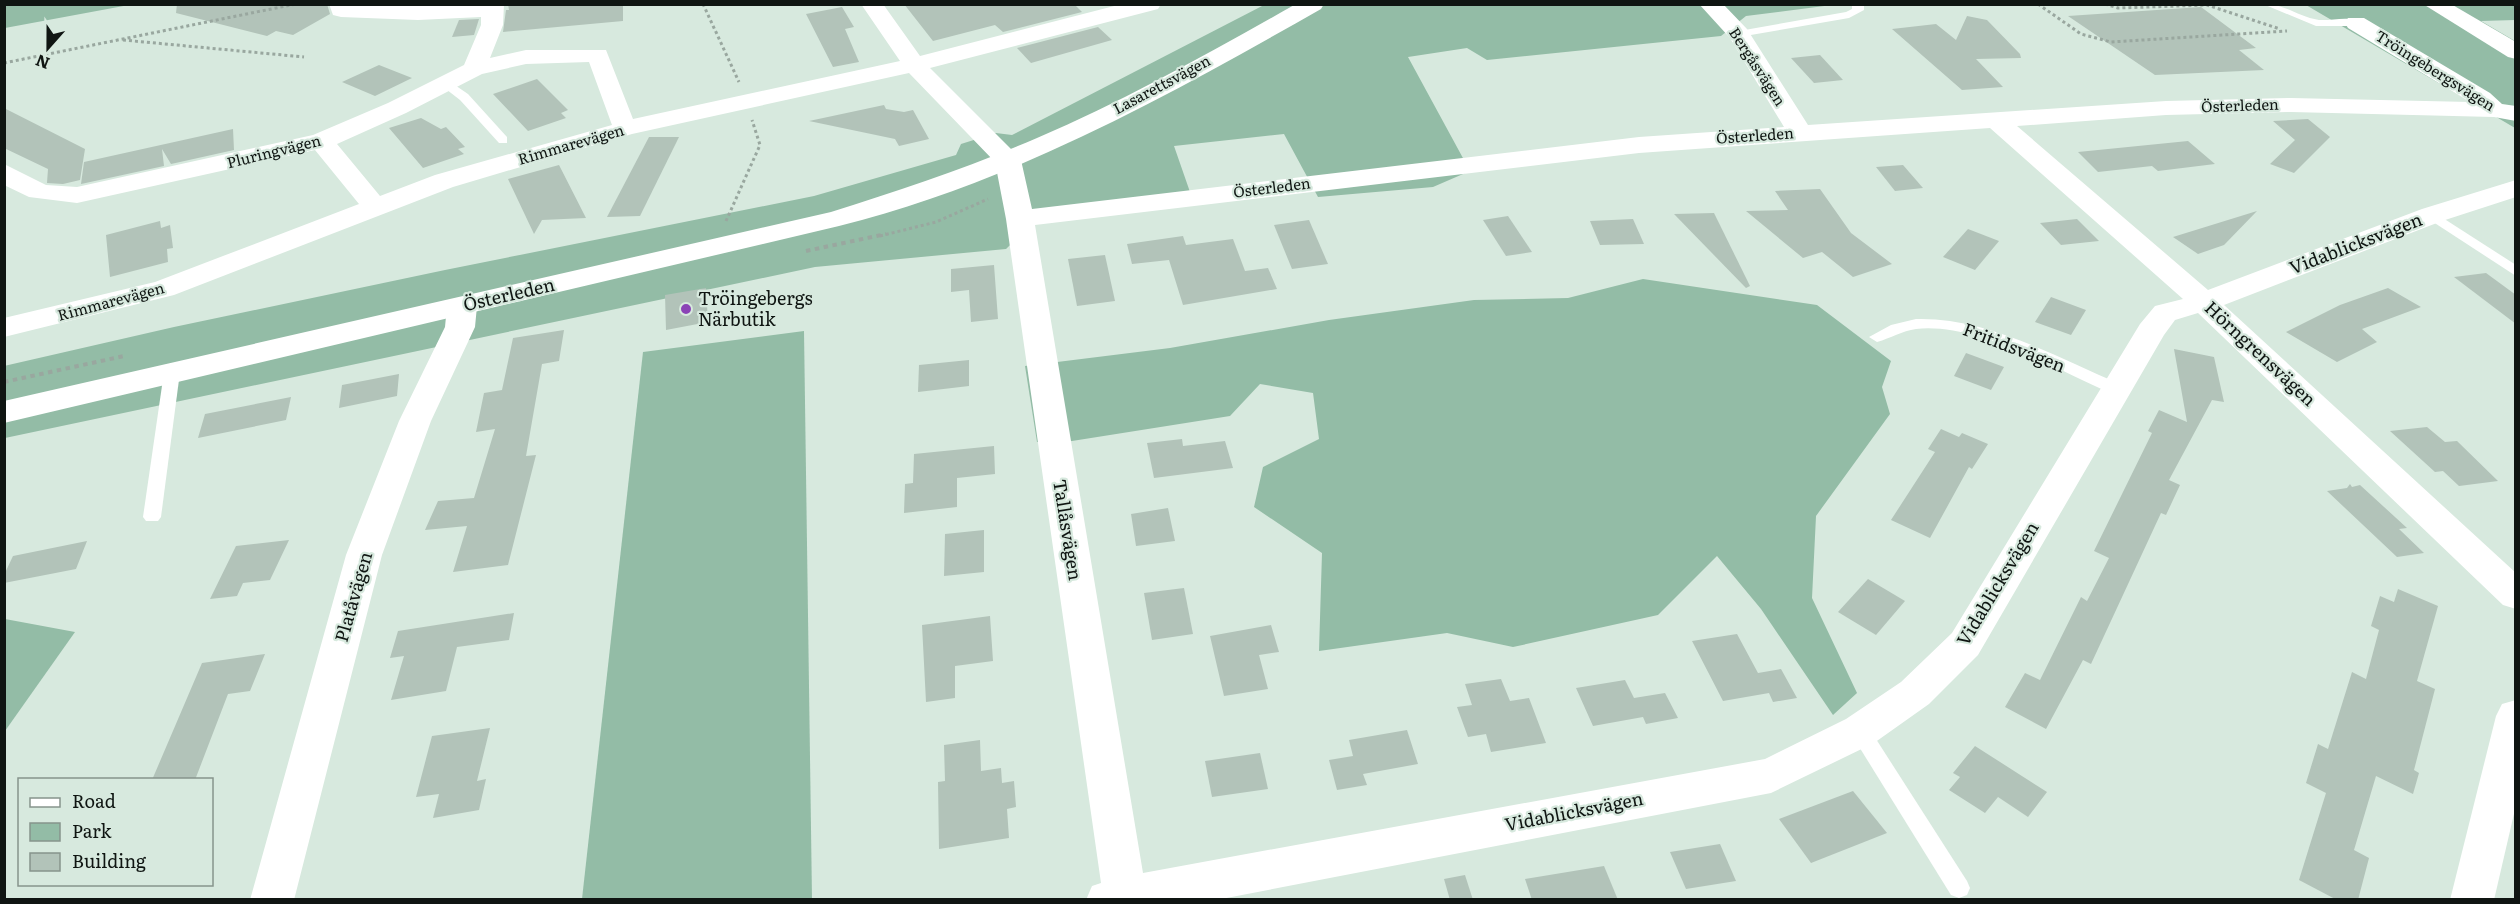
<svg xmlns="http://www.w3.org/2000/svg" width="2520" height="904" font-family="Literata,serif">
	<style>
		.green { fill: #93bca6 }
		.building { fill: #b2c3b9 }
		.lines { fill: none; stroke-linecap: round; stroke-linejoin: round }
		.path-far1 { stroke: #99a79f; stroke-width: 3; stroke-dasharray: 3 3; stroke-linecap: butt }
		.path { stroke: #99a79f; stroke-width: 4; stroke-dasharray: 4.5 4.5; stroke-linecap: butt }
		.lane { fill: #fff; fill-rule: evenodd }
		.street { fill: #fff; fill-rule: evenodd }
		.secondary { fill: #fff; fill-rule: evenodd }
		.poi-dot { fill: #8b43b6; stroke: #d7e9de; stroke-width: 2 }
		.labels { text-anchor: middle; stroke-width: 4.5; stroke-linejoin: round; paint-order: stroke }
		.far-street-label { font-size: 15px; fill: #0f1512; stroke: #d7e9de }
		.street-label { font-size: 18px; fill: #0f1512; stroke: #d7e9de }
		.poi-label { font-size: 18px; fill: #0f1512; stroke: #d7e9de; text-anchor: start }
	</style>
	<rect width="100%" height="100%" fill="#d7e9de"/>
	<g class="green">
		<path d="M 5,4 L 129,4 L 129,5 L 5,28 Z"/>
		<path d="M 1264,5 L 1832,5 L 1746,16 L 1721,36 L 1487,60 L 1467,48 L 1408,57 L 1470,171 L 1433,187 L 1318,197 L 1284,134 L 1174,146 L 1190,192 L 1046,210 L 1006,249 L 815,267 L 5,438 L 4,366 L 174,327 L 445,270 L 814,196 L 956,155 L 961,144 L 996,133 L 1012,135 Z"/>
		<path d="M 2306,5 L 2515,5 L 2515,20 L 2481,21 L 2515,41 L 2515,128 Z"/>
		<path d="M 1643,279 L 1817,305 L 1891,361 L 1882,387 L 1890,414 L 1816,516 L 1812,598 L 1857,693 L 1833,715 L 1761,609 L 1717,556 L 1658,615 L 1513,647 L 1447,633 L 1319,651 L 1322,553 L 1254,507 L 1263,467 L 1319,439 L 1313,393 L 1260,384 L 1230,416 L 1072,441 L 1037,442 L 1025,366 L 1170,348 L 1329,320 L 1474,300 L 1568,298 Z"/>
		<path d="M 804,331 L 812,899 L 582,899 L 643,352 Z"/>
		<path d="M 5,619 L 75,632 L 5,731 L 4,619 Z"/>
	</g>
	<g class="building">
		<path d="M 177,4 L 327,4 L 330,14 L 293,35 L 276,31 L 267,36 L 176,13 Z"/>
		<path d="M 508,4 L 623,4 L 623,21 L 503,32 L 506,10 L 509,10 Z"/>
		<path d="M 904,4 L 1074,4 L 1082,12 L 1003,32 L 995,25 L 933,41 Z"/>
		<path d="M 842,7 L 854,27 L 845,29 L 859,62 L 833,67 L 806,14 Z"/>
		<path d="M 2201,7 L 2256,48 L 2239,50 L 2264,70 L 2155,75 L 2068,16 Z"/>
		<path d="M 1967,16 L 1987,20 L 2020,54 L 2021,58 L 1976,59 L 2003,87 L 1962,90 L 1892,29 L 1936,24 L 1956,40 Z"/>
		<path d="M 479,19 L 474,35 L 452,37 L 459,20 Z"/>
		<path d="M 1098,27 L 1112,40 L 1031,63 L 1017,48 Z"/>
		<path d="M 1820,55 L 1843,80 L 1814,83 L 1791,58 Z"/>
		<path d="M 379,65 L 412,78 L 375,96 L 342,82 Z"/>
		<path d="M 537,79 L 568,110 L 561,113 L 566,118 L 528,131 L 493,94 Z"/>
		<path d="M 884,105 L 886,109 L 904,112 L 913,110 L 929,139 L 899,146 L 895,139 L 809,121 Z"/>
		<path d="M 4,108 L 85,149 L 80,180 L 63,184 L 47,183 L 48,169 L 4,148 Z"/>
		<path d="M 421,118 L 441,129 L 446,127 L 465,147 L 458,149 L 464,154 L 423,168 L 389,128 Z"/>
		<path d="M 2308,119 L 2330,137 L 2294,173 L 2270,164 L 2295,140 L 2273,121 Z"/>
		<path d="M 233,129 L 234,150 L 171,164 L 162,149 L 164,166 L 81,184 L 84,162 Z"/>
		<path d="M 649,137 L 679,137 L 640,216 L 607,217 Z"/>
		<path d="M 2188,141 L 2215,164 L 2158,171 L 2152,166 L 2098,172 L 2078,152 Z"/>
		<path d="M 559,165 L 586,218 L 542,220 L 534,234 L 508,179 Z"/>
		<path d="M 1903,165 L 1923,188 L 1895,191 L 1876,167 Z"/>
		<path d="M 1820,189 L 1851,233 L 1892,264 L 1853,277 L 1822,252 L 1803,258 L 1746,211 L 1788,210 L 1775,191 Z"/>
		<path d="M 2257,211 L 2224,245 L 2198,254 L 2173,237 Z"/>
		<path d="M 1714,213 L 1750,286 L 1746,288 L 1674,214 Z"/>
		<path d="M 1508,216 L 1532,252 L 1506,256 L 1483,220 Z"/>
		<path d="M 1633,219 L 1644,244 L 1600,245 L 1590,221 Z"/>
		<path d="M 2077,219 L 2099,241 L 2061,245 L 2040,223 Z"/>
		<path d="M 1309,220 L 1328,264 L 1292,269 L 1274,225 Z"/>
		<path d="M 160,221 L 161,228 L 170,225 L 173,248 L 167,249 L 168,262 L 110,277 L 106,235 Z"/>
		<path d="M 1968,229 L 1999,241 L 1975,270 L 1943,257 Z"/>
		<path d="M 1183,236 L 1186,245 L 1233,239 L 1245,271 L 1268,268 L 1277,289 L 1183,305 L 1169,260 L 1132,264 L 1127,244 Z"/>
		<path d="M 1105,255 L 1115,301 L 1077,306 L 1068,259 Z"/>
		<path d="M 994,265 L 998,319 L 971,322 L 969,290 L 951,292 L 951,269 Z"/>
		<path d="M 2486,273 L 2516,295 L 2516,324 L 2454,277 Z"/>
		<path d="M 706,288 L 708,322 L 666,330 L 665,295 Z"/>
		<path d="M 2388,288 L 2421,307 L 2362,329 L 2377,342 L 2337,362 L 2286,332 L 2340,305 Z"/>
		<path d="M 2051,297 L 2086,310 L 2071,335 L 2035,322 Z"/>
		<path d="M 564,330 L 559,361 L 542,364 L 526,456 L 536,455 L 508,565 L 453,572 L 467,526 L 425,530 L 438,501 L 474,498 L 495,429 L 476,432 L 484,393 L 502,390 L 513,338 Z"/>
		<path d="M 2174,349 L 2214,357 L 2224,402 L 2212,400 L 2169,480 L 2180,485 L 2166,515 L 2161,513 L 2091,664 L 2083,660 L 2046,729 L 2005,707 L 2025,673 L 2040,680 L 2081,597 L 2087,601 L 2109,558 L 2094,551 L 2152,433 L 2148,431 L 2159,410 L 2187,422 Z"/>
		<path d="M 1966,353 L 2004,367 L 1991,390 L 1954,376 Z"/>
		<path d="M 969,360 L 969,386 L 918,392 L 919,365 Z"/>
		<path d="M 399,374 L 397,396 L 339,408 L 342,385 Z"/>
		<path d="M 291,397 L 286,420 L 198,438 L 205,414 Z"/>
		<path d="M 2427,427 L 2445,442 L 2457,441 L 2498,481 L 2459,486 L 2443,471 L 2435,472 L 2390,431 Z"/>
		<path d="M 1941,429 L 1959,437 L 1962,433 L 1988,444 L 1972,469 L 1969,467 L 1930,538 L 1891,520 L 1935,452 L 1928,449 Z"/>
		<path d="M 1182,439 L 1183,446 L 1225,441 L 1233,468 L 1154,478 L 1147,443 Z"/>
		<path d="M 994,446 L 995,474 L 957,478 L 957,507 L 904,513 L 905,484 L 913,483 L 914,454 Z"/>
		<path d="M 2350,484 L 2352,487 L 2360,485 L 2407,528 L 2399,529 L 2424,553 L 2397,557 L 2327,491 L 2347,488 Z"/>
		<path d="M 1168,508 L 1175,541 L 1136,546 L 1131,514 Z"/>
		<path d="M 984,530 L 984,572 L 944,576 L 945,534 Z"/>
		<path d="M 289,540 L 270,580 L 243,583 L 237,596 L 210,599 L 236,546 Z"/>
		<path d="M 87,541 L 76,569 L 4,583 L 4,575 L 13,556 Z"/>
		<path d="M 1868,579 L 1905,601 L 1876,635 L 1838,612 Z"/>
		<path d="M 1184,588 L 1193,634 L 1152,640 L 1144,593 Z"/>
		<path d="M 2398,589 L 2438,606 L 2417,681 L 2435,689 L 2414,770 L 2419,773 L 2413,794 L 2376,776 L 2354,850 L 2369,858 L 2358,900 L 2337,900 L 2299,880 L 2326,793 L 2306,783 L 2318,744 L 2328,749 L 2352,672 L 2366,679 L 2379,630 L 2371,626 L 2380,596 L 2394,602 Z"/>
		<path d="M 514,613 L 509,640 L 457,647 L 446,691 L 391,700 L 404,656 L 390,658 L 398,631 Z"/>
		<path d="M 990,616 L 993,661 L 955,666 L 955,698 L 926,702 L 922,625 Z"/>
		<path d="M 1271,625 L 1279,652 L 1259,655 L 1268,689 L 1224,696 L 1210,636 Z"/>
		<path d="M 1737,634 L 1758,673 L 1781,669 L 1797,698 L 1773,702 L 1769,693 L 1723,701 L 1692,641 Z"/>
		<path d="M 265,654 L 250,691 L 228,694 L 195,780 L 152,780 L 202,663 Z"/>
		<path d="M 1501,679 L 1510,701 L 1529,698 L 1546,743 L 1491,752 L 1486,734 L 1468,737 L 1457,707 L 1472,705 L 1465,684 Z"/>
		<path d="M 1625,680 L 1634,698 L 1665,693 L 1678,718 L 1646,724 L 1643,717 L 1593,726 L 1576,688 Z"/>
		<path d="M 490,728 L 477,781 L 486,779 L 479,810 L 433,818 L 439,794 L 416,797 L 432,736 Z"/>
		<path d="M 1407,730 L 1418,764 L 1363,774 L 1367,785 L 1337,790 L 1329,760 L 1353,756 L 1349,740 Z"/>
		<path d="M 980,740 L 981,771 L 1001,768 L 1002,783 L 1014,781 L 1016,807 L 1007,809 L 1009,838 L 939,849 L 938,782 L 945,781 L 944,745 Z"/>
		<path d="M 1975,746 L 2047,792 L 2028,817 L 1998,797 L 1985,813 L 1949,790 L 1960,777 L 1953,773 Z"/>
		<path d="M 1260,753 L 1268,789 L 1212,797 L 1205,761 Z"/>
		<path d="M 1853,791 L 1887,833 L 1811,863 L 1779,819 Z"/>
		<path d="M 1720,844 L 1736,881 L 1686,889 L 1670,852 Z"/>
		<path d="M 1604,866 L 1618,900 L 1532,900 L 1525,879 Z"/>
		<path d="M 1465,875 L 1473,900 L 1450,900 L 1444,879 Z"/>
	</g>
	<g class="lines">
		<g class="path-far1">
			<path d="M 703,4 L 739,82"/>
			<path d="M 2038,4 L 2081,34 L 2111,42 L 2287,31"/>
			<path d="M 2105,4 L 2118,8 L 2207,5 L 2280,29"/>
			<path d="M 123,40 L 304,57"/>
			<path d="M 4,63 L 296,4"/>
			<path d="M 726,221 L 760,145 L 752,120"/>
			<path d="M 880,236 L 936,222 L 988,199"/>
		</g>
		<g class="path">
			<path d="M 806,251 L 886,234"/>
			<path d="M 4,382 L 124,356"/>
		</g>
		<g class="lane">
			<path d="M 1852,4 L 1864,4 L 1864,10 L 1849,18 L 1739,37 L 1733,34 L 1739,31 L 1846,12 L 1852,9 Z"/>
			<path d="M 2263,4 C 2286,4 2298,17 2319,20 C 2332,21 2351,15 2362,23 L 2356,26 L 2316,26 Z"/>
			<path d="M 446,79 L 468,94 L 507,137 L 507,143 L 499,143 L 460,100 L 442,86 L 442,80 Z"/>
			<path d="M 2432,211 L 2516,265 L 2516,276 L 2427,218 L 2427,212 Z"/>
			<path d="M 1916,319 C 1987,317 2056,357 2120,384 L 2122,388 L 2114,393 L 2108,392 C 2057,369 1973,322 1916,329 C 1902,331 1891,338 1877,342 L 1869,337 L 1891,325 Z"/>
			<path d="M 172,367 L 180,372 L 161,517 L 158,521 L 146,521 L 143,517 L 164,372 Z"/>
			<path d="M 1860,723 L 1867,725 L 1967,881 L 1970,888 L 1967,895 L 1959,898 L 1951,895 L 1853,737 L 1850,731 L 1853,725 Z"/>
		</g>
		<g class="street">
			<path d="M 329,4 L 504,4 L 503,25 L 490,58 L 526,50 L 606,50 L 633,119 L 900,61 L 861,4 L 883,4 L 920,56 L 1122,4 L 1161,4 L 1158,9 L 930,68 L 1017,155 L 1021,160 L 1032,209 L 1639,137 L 1784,127 L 1730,38 L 1699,4 L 1723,4 L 1747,29 L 1808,125 L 2166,101 L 2291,98 L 2470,102 L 2348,28 L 2345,23 L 2348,18 L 2364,18 L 2490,93 L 2502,104 L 2516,106 L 2516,121 L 2494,117 L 2291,112 L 2166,115 L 2017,126 L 2208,290 L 2422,209 L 2516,180 L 2516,197 L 2442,221 L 2224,305 L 2516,573 L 2516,609 L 2503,605 L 2198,313 L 2175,320 L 2164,335 L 1978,655 L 1929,704 L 1874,743 L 1771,793 L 1216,900 L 1086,900 L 1092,886 L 1101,883 L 1006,219 L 995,162 L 909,73 L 632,134 L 453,187 L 174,295 L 4,337 L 4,318 L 155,282 L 359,204 L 315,150 L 77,203 L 29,197 L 4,185 L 4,164 L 46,185 L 77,187 L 313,135 L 388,103 L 464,65 L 481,25 L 481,17 L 418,20 L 341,17 L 333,15 ZM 589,62 L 612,125 L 435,175 L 380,196 L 337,144 L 406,113 L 482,74 L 526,64 ZM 1990,128 L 2183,299 L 2155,306 L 2140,324 L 1952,633 L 1901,682 L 1846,719 L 1765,759 L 1143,873 L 1035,225 L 1639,153 Z"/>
			<path d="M 462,297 L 472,300 L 477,306 L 475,327 L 431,421 L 382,555 L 294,900 L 250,900 L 346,555 L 399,421 L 445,327 L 447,306 L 452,300 Z"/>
			<path d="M 2516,700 L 2516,805 L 2494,900 L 2450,900 L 2496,716 L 2502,704 Z"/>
		</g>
		<g class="secondary">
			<path d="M 1296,4 L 1324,4 L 1321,9 C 1168,96 1012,183 839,226 L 4,423 L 4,401 L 831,212 C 901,190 970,167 1037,138 C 1126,100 1211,52 1296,4 Z"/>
			<path d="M 2423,4 L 2451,4 L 2516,42 L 2516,59 L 2508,57 Z"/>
		</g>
	</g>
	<circle class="poi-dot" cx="686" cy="309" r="6"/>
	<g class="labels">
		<g class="far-street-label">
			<text transform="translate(1757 67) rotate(57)" y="5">Bergåsvägen</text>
			<text transform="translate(2435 71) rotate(32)" y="5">Tröingebergsvägen</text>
			<text transform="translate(1162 85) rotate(-28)" y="5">Lasarettsvägen</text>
			<text transform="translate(2240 106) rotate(-2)" y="5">Österleden</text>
			<text transform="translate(1755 136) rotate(-4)" y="5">Österleden</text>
			<text transform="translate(571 145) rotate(-16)" y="5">Rimmarevägen</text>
			<text transform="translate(274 152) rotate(-14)" y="5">Pluringvägen</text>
			<text transform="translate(1272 188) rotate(-7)" y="5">Österleden</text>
			<text transform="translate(111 302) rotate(-15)" y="5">Rimmarevägen</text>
		</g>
		<g class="street-label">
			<text transform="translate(2356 244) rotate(-21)" y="6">Vidablicksvägen</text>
			<text transform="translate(509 295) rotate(-13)" y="6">Österleden</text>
			<text transform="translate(2014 348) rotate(21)" y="6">Fritidsvägen</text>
			<text transform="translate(2260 354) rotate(43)" y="6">Hörngrensvägen</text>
			<text transform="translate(1067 530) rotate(81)" y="6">Tallåsvägen</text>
			<text transform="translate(1998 584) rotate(-59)" y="6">Vidablicksvägen</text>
			<text transform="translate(354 597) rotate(-74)" y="6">Platåvägen</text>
			<text transform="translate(1574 812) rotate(-11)" y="6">Vidablicksvägen</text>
		</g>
		<g class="poi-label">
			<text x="698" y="305">Tröingebergs<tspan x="698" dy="21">Närbutik</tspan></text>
		</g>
	</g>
	<rect width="2520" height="904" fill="none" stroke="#0f1512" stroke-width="12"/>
	<rect x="18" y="778" width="195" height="108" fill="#d7e9de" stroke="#87948c" stroke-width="1.5"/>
	<rect x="30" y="798" width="30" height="9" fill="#ffffff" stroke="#87948c" stroke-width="1.5"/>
	<text x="72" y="808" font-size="18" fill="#0f1512">Road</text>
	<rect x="30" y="823" width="30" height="18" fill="#93bca6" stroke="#87948c" stroke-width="1.5"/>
	<text x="72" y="838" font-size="18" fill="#0f1512">Park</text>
	<rect x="30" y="853" width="30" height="18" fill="#b2c3b9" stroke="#87948c" stroke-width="1.5"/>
	<text x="72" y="868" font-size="18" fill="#0f1512">Building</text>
	<g transform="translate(48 48) rotate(201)" stroke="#d7e9de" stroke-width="4.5" paint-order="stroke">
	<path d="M0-4.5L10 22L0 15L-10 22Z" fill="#0f1512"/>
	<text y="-9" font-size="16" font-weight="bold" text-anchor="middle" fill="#0f1512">N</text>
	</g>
</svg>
